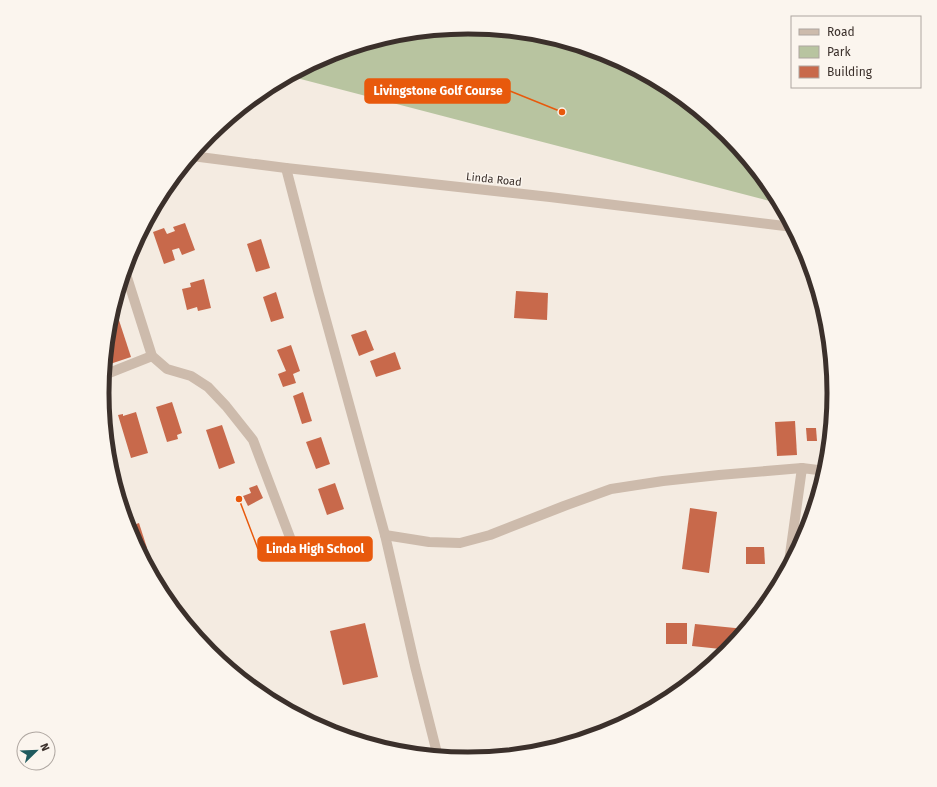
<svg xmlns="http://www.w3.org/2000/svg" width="937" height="787" font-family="'Fira Sans',sans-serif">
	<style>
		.green { fill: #b8c4a0 }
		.building { fill: #c8694b }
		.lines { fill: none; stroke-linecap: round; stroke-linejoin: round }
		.minor { stroke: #cdbbac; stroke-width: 10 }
		.labels { text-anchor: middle; stroke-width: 3; stroke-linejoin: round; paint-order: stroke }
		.street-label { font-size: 11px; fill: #3b302b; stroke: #fbf5ee }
		.rim { fill: none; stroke: #3b302b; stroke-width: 5 }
		.leader { fill: none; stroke: #e8590c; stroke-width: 1.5 }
		.callout-dot { fill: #e8590c; stroke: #fbf5ee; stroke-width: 1.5 }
		.callout { fill: #e8590c; stroke: #e8590c; stroke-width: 1.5 }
		.callout-label { font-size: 12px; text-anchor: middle; font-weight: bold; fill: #fff }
	</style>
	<rect width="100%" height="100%" fill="#f4ebe1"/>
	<path class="green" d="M 469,27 L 540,34 L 582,47 L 609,55 L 672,89 L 728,135 L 773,190 L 781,204 L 289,76 L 328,55 L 397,34 Z"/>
	<g class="building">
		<path d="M 185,223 L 195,250 L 182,255 L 179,248 L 172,250 L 175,260 L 164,264 L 153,232 L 164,228 L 167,234 L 175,231 L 173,227 Z"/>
		<path d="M 261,239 L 270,268 L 256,272 L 247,244 Z"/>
		<path d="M 204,279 L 211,308 L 198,311 L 197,307 L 187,310 L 182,289 L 191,287 L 190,283 Z"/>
		<path d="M 516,291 L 548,293 L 547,320 L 514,318 Z"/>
		<path d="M 276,292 L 284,318 L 271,322 L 263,297 Z"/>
		<path d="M 114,305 L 131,357 L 110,364 L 106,353 L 109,322 Z"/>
		<path d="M 366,330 L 374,350 L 359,356 L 351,335 Z"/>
		<path d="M 291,345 L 300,371 L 293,374 L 296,383 L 283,387 L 278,374 L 286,371 L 277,350 Z"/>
		<path d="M 395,352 L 401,369 L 376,377 L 370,361 Z"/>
		<path d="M 303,392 L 312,421 L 302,424 L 293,396 Z"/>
		<path d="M 172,402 L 182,433 L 177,435 L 178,439 L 167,442 L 156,407 Z"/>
		<path d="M 136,412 L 148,453 L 131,458 L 118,415 L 123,414 L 123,416 Z"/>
		<path d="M 795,421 L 797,455 L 777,456 L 775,422 Z"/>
		<path d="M 222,425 L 235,463 L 219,469 L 206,430 Z"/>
		<path d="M 806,428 L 816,428 L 817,441 L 807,441 Z"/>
		<path d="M 321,437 L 330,464 L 316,469 L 306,442 Z"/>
		<path d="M 335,483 L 344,509 L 327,515 L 318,489 Z"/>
		<path d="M 257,485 L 263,498 L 248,506 L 243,496 L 251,493 L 249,488 Z"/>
		<path d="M 690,508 L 717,512 L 709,573 L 682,569 Z"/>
		<path d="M 139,523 L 147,548 L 139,550 L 130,534 L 128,527 Z"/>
		<path d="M 746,547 L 764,547 L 765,564 L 746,564 Z"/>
		<path d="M 365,623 L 378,677 L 343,685 L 330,631 Z"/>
		<rect x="666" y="623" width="21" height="21"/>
		<path d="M 695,624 L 745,629 L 745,632 L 730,650 L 692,646 Z"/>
	</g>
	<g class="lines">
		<g class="minor">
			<path d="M 192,156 L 286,168 L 550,197 L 793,227"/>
			<path d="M 286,168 L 318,291 L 385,535 L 415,666 L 438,757"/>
			<path d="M 125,271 L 152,356 L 167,369 L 191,376 L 208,387 L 226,406 L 253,440 L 291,540"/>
			<path d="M 104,375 L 152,356"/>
			<path d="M 385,535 L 429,542 L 460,543 L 490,535 L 564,506 L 611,489 L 663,481 L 719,475 L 802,468"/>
			<path d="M 788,569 L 802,468 L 826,471"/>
		</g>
	</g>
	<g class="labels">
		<g class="street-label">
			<text transform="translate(494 179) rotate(6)" y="4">Linda Road</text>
		</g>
	</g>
	<path d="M0 0H937V787H0ZM109 393a359 359 0 1 1 718 0a359 359 0 1 1-718 0Z" fill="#fbf5ee" fill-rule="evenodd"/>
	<path class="rim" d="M109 393a359 359 0 1 1 718 0a359 359 0 1 1-718 0Z"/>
	<path class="leader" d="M562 112L510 91M239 499L258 549"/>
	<g class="callout-dot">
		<circle cx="562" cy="112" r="4"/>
		<circle cx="239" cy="499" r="4"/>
	</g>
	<g class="callout">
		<rect x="365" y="79" width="145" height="24" rx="4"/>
		<rect x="258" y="537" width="114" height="24" rx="4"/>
	</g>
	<g class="callout-label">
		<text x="438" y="95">Livingstone Golf Course</text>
		<text x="315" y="553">Linda High School</text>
	</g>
	<rect x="791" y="16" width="130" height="72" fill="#fbf5ee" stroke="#aea6a0"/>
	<rect x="799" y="29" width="20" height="6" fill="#cdbbac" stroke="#aea6a0"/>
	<text x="827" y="36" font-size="12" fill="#3b302b">Road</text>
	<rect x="799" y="46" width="20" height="12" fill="#b8c4a0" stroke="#aea6a0"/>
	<text x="827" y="56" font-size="12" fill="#3b302b">Park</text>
	<rect x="799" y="66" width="20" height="12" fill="#c8694b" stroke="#aea6a0"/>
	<text x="827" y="76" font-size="12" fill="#3b302b">Building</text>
	<g transform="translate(36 751) rotate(67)"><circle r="19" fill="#fbf5ee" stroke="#aea6a0"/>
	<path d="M0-3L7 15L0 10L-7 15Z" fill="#1f5a5e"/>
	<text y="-6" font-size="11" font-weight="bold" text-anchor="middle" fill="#3b302b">N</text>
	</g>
</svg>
